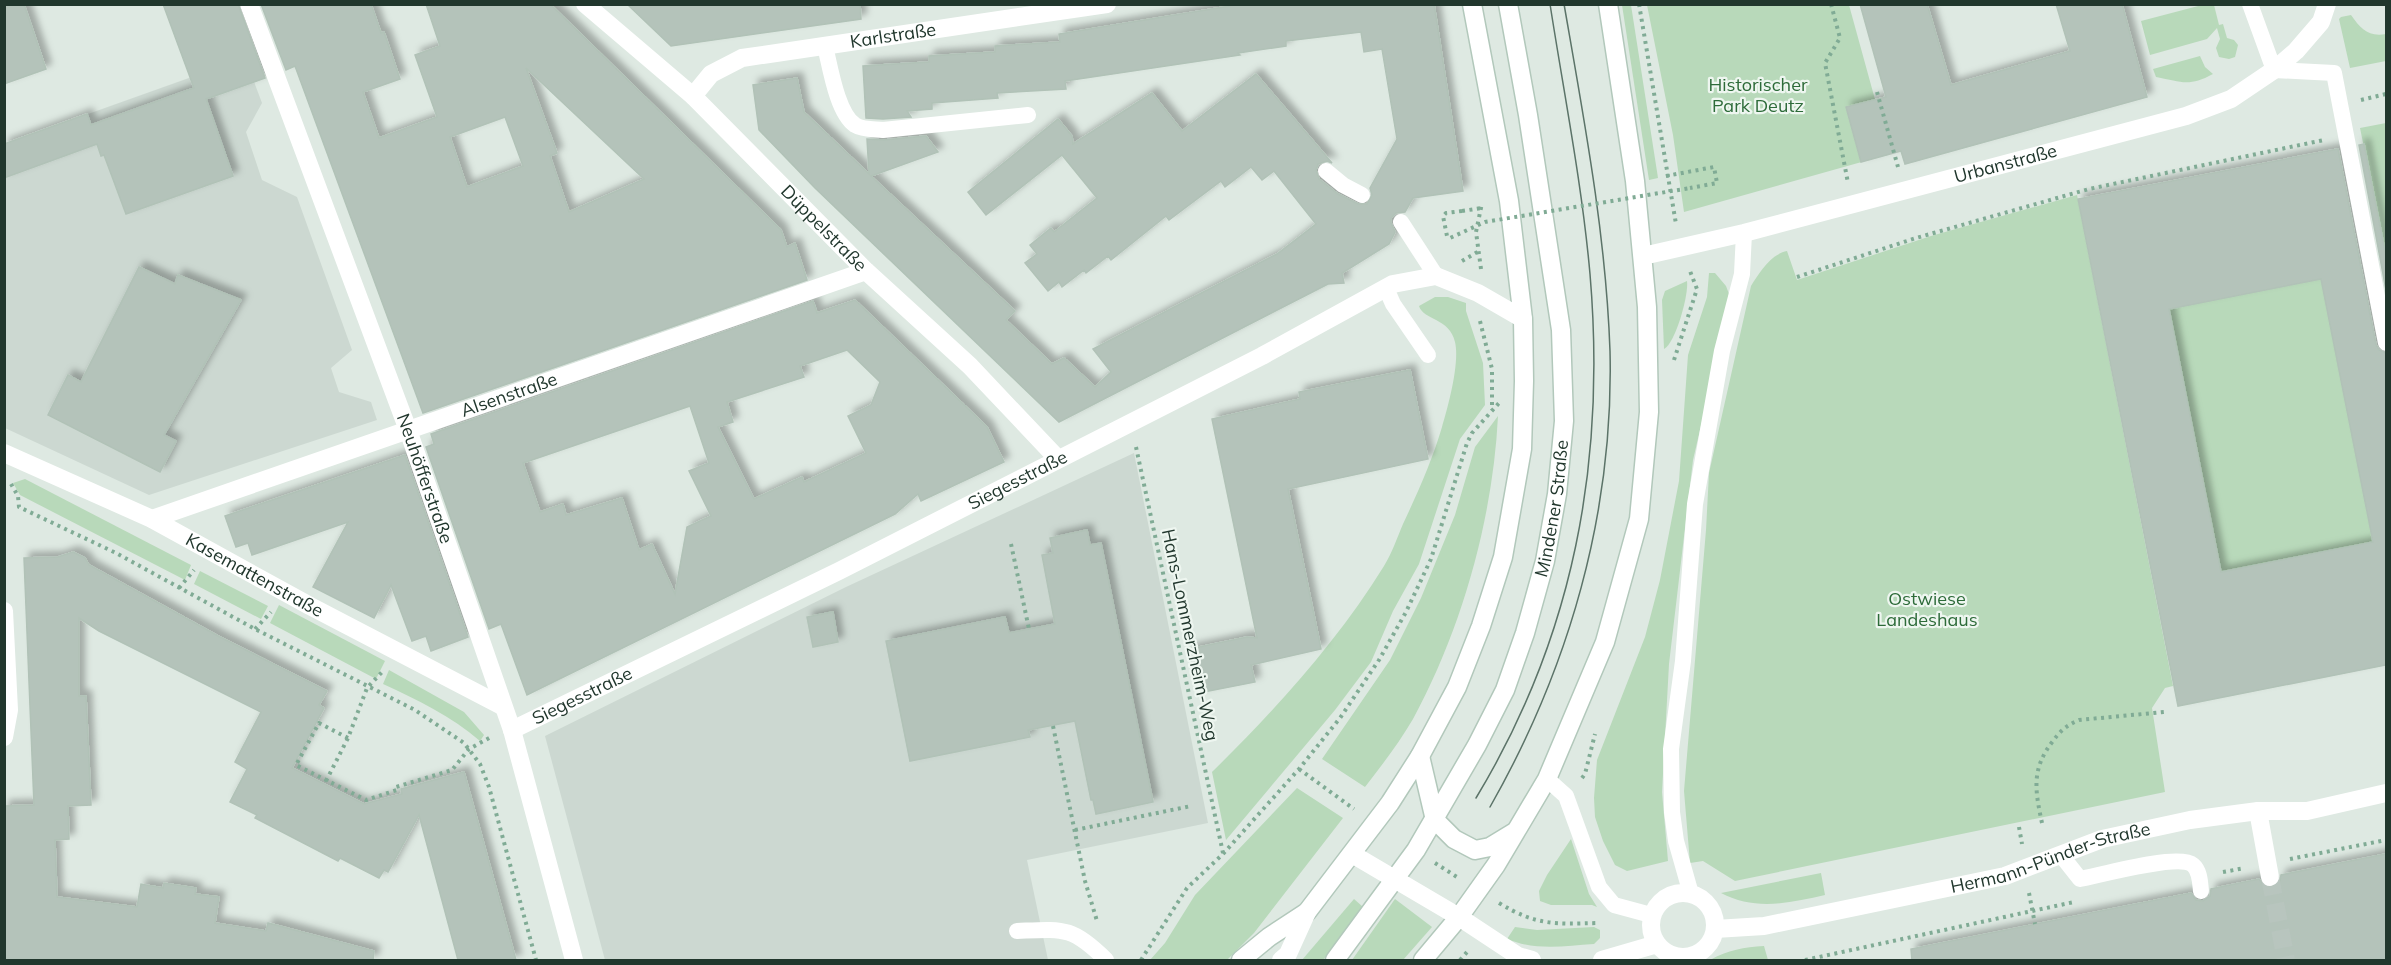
<svg xmlns="http://www.w3.org/2000/svg" width="2391" height="965" font-family="Mulish,sans-serif">
	<style>
		.built { fill: #ccd8d1 }
		.green { fill: #b8d9ba }
		.building { fill: #b4c3ba; stroke: #b1c2b7; stroke-width: 1.5; fill-rule: evenodd; filter: url(#shadow) }
		.lines { fill: none; stroke-linecap: round; stroke-linejoin: round }
		.minor-tunnel { stroke: #b8c5be; stroke-width: 18; stroke-dasharray: 18 9; stroke-linecap: butt }
		.secondary-casing { stroke: #b2c8bb; stroke-width: 21 }
		.path { stroke: #80ab95; stroke-width: 4; stroke-dasharray: 3 4.5; stroke-linecap: butt }
		.service { stroke: #fff; stroke-width: 16 }
		.minor { stroke: #fff; stroke-width: 18 }
		.tertiary { stroke: #fff; stroke-width: 18 }
		.secondary { stroke: #fff; stroke-width: 18 }
		.tram { stroke: #5b7368; stroke-width: 1.5 }
		.path-bridge { stroke: #80ab95; stroke-width: 4; stroke-dasharray: 3 4.5; stroke-linecap: butt }
		.labels { text-anchor: middle; stroke-width: 4.5; stroke-linejoin: round; paint-order: stroke }
		.street-label { font-size: 18px; fill: #21372d; stroke: #eef6f0 }
		.park-label { font-size: 18px; fill: #2d6b39; stroke: #eef6f0 }
	</style>
	<defs>
		<filter id="shadow"><feDropShadow dx="5.5" dy="-5.5" stdDeviation="3" flood-color="#0004"/></filter>
	</defs>
	<rect width="100%" height="100%" fill="#dee9e2"/>
	<g class="built">
		<path d="M 245,58 L 262,103 L 246,132 L 262,180 L 297,197 L 352,350 L 331,368 L 339,392 L 371,402 L 377,420 L 149,495 L 5,428 L 4,144 Z"/>
		<path d="M 1134,453 L 1208,823 L 1027,860 L 1048,960 L 605,960 L 545,736 L 846,587 Z"/>
	</g>
	<g class="green">
		<path d="M 1622,5 L 1631,5 L 1658,178 L 1649,180 Z"/>
		<path d="M 1647,5 L 1849,5 L 1890,154 L 1684,212 L 1673,135 Z"/>
		<path d="M 2202,5 L 2214,5 L 2219,25 L 2223,24 L 2227,38 L 2234,40 L 2238,45 L 2235,57 L 2229,59 L 2219,57 L 2216,48 L 2220,39 L 2217,28 L 2207,39 L 2150,55 L 2141,21 Z"/>
		<path d="M 2351,15 C 2361,29 2368,37 2386,34 L 2386,61 L 2350,68 L 2339,19 L 2341,17 Z"/>
		<path d="M 2200,56 L 2205,67 L 2213,74 C 2189,87 2182,82 2156,77 L 2153,69 Z"/>
		<path d="M 2386,123 L 2386,256 L 2360,128 Z"/>
		<path d="M 2077,195 L 2173,686 L 2165,688 L 2152,708 L 2165,792 L 1735,881 L 1703,861 L 1690,863 L 1684,791 L 1706,530 L 1709,473 L 1751,286 C 1759,273 1771,254 1787,251 L 1797,280 L 1931,236 Z"/>
		<path d="M 1709,273 L 1715,273 L 1726,286 L 1729,294 L 1723,331 L 1693,460 L 1669,664 L 1662,792 L 1668,861 L 1627,871 L 1615,865 L 1603,841 L 1595,817 L 1594,798 L 1597,760 L 1645,637 L 1660,580 L 1679,481 L 1688,355 L 1707,297 Z"/>
		<path d="M 2321,279 L 2373,542 L 2221,572 L 2169,309 Z"/>
		<path d="M 1687,281 C 1689,295 1675,344 1664,349 L 1662,300 L 1665,291 Z"/>
		<path d="M 1435,297 L 1448,297 L 1466,303 L 1466,311 L 1483,363 L 1485,405 L 1460,439 L 1419,564 L 1393,611 L 1371,662 L 1335,710 L 1226,840 L 1212,772 C 1276,709 1337,642 1384,566 C 1392,553 1397,538 1403,524 C 1418,492 1432,461 1442,427 C 1448,407 1460,363 1455,342 C 1450,318 1423,320 1419,306 Z"/>
		<path d="M 1498,416 C 1493,518 1462,629 1413,719 C 1399,743 1382,765 1365,787 L 1322,759 L 1390,660 L 1421,598 L 1455,515 L 1475,447 Z"/>
		<path d="M 25,479 L 191,565 L 185,580 L 20,495 L 13,483 Z"/>
		<path d="M 200,571 L 268,606 L 261,619 L 194,584 Z"/>
		<path d="M 279,605 L 385,661 L 376,679 L 270,623 Z"/>
		<path d="M 389,670 L 464,712 L 484,735 L 480,741 C 451,716 418,700 383,684 Z"/>
		<path d="M 1297,788 L 1343,818 L 1254,933 L 1227,960 L 1150,960 L 1165,943 L 1195,895 Z"/>
		<path d="M 1571,839 L 1589,894 L 1597,907 L 1592,905 L 1551,905 L 1540,901 L 1539,891 L 1547,875 Z"/>
		<path d="M 1821,873 L 1825,895 C 1789,903 1755,911 1721,893 Z"/>
		<path d="M 1354,899 L 1363,907 L 1323,960 L 1302,960 Z"/>
		<path d="M 1395,899 L 1432,927 L 1403,960 L 1352,960 Z"/>
		<path d="M 1515,927 L 1537,930 L 1594,927 L 1600,930 L 1600,938 L 1594,944 C 1564,946 1536,951 1507,939 Z"/>
		<path d="M 1764,946 L 1768,960 L 1710,960 C 1728,950 1744,947 1764,946 Z"/>
	</g>
	<g class="building">
		<path d="M 4,4 L 24,4 L 46,69 L 4,84 Z"/>
		<path d="M 163,4 L 238,4 L 265,78 L 206,99 L 233,176 L 126,214 L 104,155 L 101,156 L 97,144 L 4,178 L 4,144 L 87,114 L 91,125 L 194,88 Z"/>
		<path d="M 261,4 L 371,4 L 381,33 L 384,32 L 400,79 L 363,92 L 379,138 L 437,117 L 415,55 L 440,46 L 426,4 L 550,4 L 781,230 L 787,247 L 795,243 L 807,280 L 423,413 L 295,66 L 286,70 ZM 526,68 L 594,132 L 644,179 L 569,212 L 550,156 L 557,153 ZM 505,117 L 523,166 L 467,187 L 450,137 Z"/>
		<path d="M 627,4 L 860,4 L 861,19 L 671,46 Z"/>
		<path d="M 1242,4 L 1434,4 L 1463,191 L 1413,198 L 1405,212 L 1396,213 L 1391,218 L 1391,223 L 1395,232 L 1389,244 L 1342,273 L 1344,283 L 1328,284 L 1059,422 L 815,188 L 759,130 L 753,85 L 797,78 L 804,112 L 869,174 L 867,139 L 884,140 L 926,136 L 938,152 L 871,176 L 1015,311 L 1006,320 L 1052,364 L 1064,358 L 1095,387 L 1111,372 L 1093,349 L 1277,254 L 1316,224 L 1274,171 L 1262,180 L 1251,167 L 1225,187 L 1221,181 L 1169,220 L 1166,216 L 1111,260 L 1108,256 L 1086,273 L 1084,270 L 1062,287 L 1059,282 L 1048,291 L 1025,263 L 1037,254 L 1030,245 L 1051,228 L 1054,232 L 1097,198 L 1062,155 L 986,215 L 968,192 L 1058,119 L 1072,136 L 1073,144 L 1152,93 L 1182,131 L 1256,74 L 1332,163 L 1327,161 L 1318,164 L 1316,170 L 1319,179 L 1338,194 L 1358,204 L 1367,204 L 1372,195 L 1370,188 L 1397,139 L 1382,49 L 1364,52 L 1361,32 L 1286,41 L 1286,46 L 1238,53 L 1240,55 L 1065,81 L 1066,89 L 997,93 L 998,98 L 932,103 L 932,109 L 907,111 L 911,117 L 883,119 L 866,118 L 863,66 L 929,62 L 929,56 L 995,52 L 995,46 L 1060,42 L 1059,34 Z"/>
		<path d="M 1860,4 L 1927,4 L 1951,85 L 2070,51 L 2056,4 L 2122,4 L 2147,97 L 1905,164 L 1901,151 L 1861,162 L 1846,107 L 1886,97 Z"/>
		<path d="M 2364,144 L 2386,256 L 2386,290 L 2359,145 Z"/>
		<path d="M 2338,149 L 2376,345 L 2379,350 L 2386,353 L 2386,665 L 2178,706 L 2078,199 ZM 2321,279 L 2373,542 L 2221,572 L 2169,309 Z"/>
		<path d="M 139,267 L 175,284 L 178,275 L 241,300 L 164,435 L 176,441 L 160,472 L 48,415 L 68,375 L 81,382 Z"/>
		<path d="M 855,300 L 987,427 L 1004,462 L 921,501 L 918,494 L 895,514 L 527,695 L 501,624 L 489,629 L 426,447 L 434,444 L 431,434 L 813,301 L 817,313 ZM 847,350 L 880,382 L 871,405 L 848,416 L 866,453 L 804,482 L 802,477 L 754,499 L 718,427 L 733,422 L 727,402 L 804,377 L 800,366 ZM 690,406 L 709,463 L 689,471 L 711,516 L 687,527 L 675,594 L 652,544 L 639,550 L 622,498 L 566,515 L 563,504 L 540,512 L 523,463 Z"/>
		<path d="M 1410,370 L 1428,459 L 1288,489 L 1321,649 L 1251,665 L 1255,682 L 1198,693 L 1189,649 L 1247,637 L 1257,638 L 1212,419 L 1300,399 L 1299,392 Z"/>
		<path d="M 405,455 L 468,637 L 431,651 L 426,636 L 412,641 L 391,585 L 374,618 L 313,587 L 348,522 L 252,555 L 248,543 L 236,547 L 225,516 Z"/>
		<path d="M 1087,530 L 1090,545 L 1101,543 L 1153,802 L 1096,814 L 1093,800 L 1091,800 L 1075,721 L 1028,730 L 1030,737 L 910,761 L 886,641 L 1005,617 L 1009,633 L 1055,624 L 1042,555 L 1053,553 L 1050,538 Z"/>
		<path d="M 73,552 L 85,558 L 89,565 L 220,637 L 327,691 L 319,705 L 324,708 L 292,768 L 364,804 L 402,794 L 401,789 L 464,772 L 516,960 L 458,960 L 419,815 L 388,872 L 384,870 L 379,878 L 340,858 L 338,861 L 255,818 L 257,815 L 230,802 L 247,769 L 235,762 L 261,712 L 99,631 L 79,618 L 79,696 L 86,696 L 91,805 L 68,806 L 69,839 L 55,840 L 57,897 L 137,907 L 141,884 L 163,888 L 164,883 L 196,888 L 195,894 L 219,897 L 215,923 L 266,931 L 268,923 L 374,951 L 373,960 L 4,960 L 4,806 L 34,805 L 24,558 L 58,557 Z"/>
		<path d="M 833,612 L 838,642 L 813,647 L 807,617 Z"/>
		<path d="M 2386,854 L 2386,960 L 1912,960 L 1911,949 L 2191,893 L 2196,900 L 2203,901 L 2210,896 L 2211,889 L 2259,879 L 2266,887 L 2273,888 L 2280,881 L 2281,875 Z"/>
	</g>
	<g class="lines">
		<path class="minor-tunnel" d="M 2270,877 L 2286,960"/>
		<g class="secondary-casing">
			<g id="secondary">
				<path d="M 1420,756 L 1435,820 L 1454,839 L 1475,850 L 1490,847 L 1513,833"/>
				<path d="M 1241,960 L 1269,937 L 1307,912 L 1390,803 L 1420,756 L 1457,687 L 1481,626 L 1503,557 L 1522,449 L 1524,381 L 1523,319 L 1509,201 L 1472,4"/>
				<path id="s9" d="M 1335,960 L 1416,850 L 1477,745 L 1505,690 L 1525,633 L 1545,561 L 1557,494 L 1564,421 L 1561,330 L 1528,115 L 1508,4"/>
				<path d="M 1423,960 L 1459,917 L 1496,865 L 1547,779 L 1605,642 L 1639,519 L 1649,412 L 1647,307 L 1635,181 L 1608,4"/>
			</g>
		</g>
		<g class="path">
			<path d="M 1639,4 L 1676,224"/>
			<path d="M 1831,4 L 1840,38 L 1825,63 L 1848,183"/>
			<path d="M 1877,92 L 1898,167"/>
			<path d="M 2361,100 L 2386,94"/>
			<path d="M 1666,176 L 1714,167 L 1717,183 L 1690,188"/>
			<path d="M 1462,211 L 1482,208"/>
			<path d="M 1462,261 L 1479,251"/>
			<path d="M 1481,269 L 1476,232 L 1482,203"/>
			<path d="M 1797,277 L 1916,238 L 2089,189 L 2324,140"/>
			<path d="M 1480,321 L 1492,369 L 1492,410"/>
			<path d="M 1674,360 L 1697,289 L 1690,271"/>
			<path d="M 1136,447 L 1223,853"/>
			<path d="M 11,484 L 18,496 L 19,507 L 116,553 L 255,629 L 415,710 L 464,743 L 480,764 L 489,787 L 536,960"/>
			<path d="M 1011,544 L 1029,629"/>
			<path d="M 179,588 L 194,570"/>
			<path d="M 255,629 L 271,612"/>
			<path d="M 1053,726 L 1085,881 L 1097,921"/>
			<path d="M 348,738 L 319,723 L 296,765 L 366,800 L 397,790 L 396,787 L 452,770 L 469,749 L 491,737"/>
			<path d="M 1299,769 L 1354,809"/>
			<path d="M 1582,778 L 1585,774 L 1595,734"/>
			<path d="M 326,781 L 348,738 L 367,688 L 383,671"/>
			<path d="M 2042,823 C 2035,790 2031,769 2053,741 C 2060,731 2067,725 2079,720 L 2164,712"/>
			<path d="M 2019,827 L 2022,844"/>
			<path d="M 1075,830 L 1191,806"/>
			<path d="M 2290,859 L 2386,840"/>
			<path d="M 1435,863 L 1457,877"/>
			<path d="M 2223,872 L 2245,868"/>
			<path d="M 2029,893 L 2035,924"/>
			<path d="M 1499,903 C 1537,926 1555,924 1598,923"/>
			<path d="M 1141,960 L 1187,888 L 1223,854 L 1299,769 L 1340,718 L 1379,660 L 1406,612 L 1431,559 L 1467,443 L 1472,433 L 1499,403"/>
			<path d="M 1460,960 L 1467,952"/>
			<path d="M 1805,960 L 2074,902"/>
		</g>
		<g class="service">
			<path d="M 2250,4 L 2274,70 L 2334,73 L 2386,343"/>
			<path d="M 825,46 C 830,66 837,113 855,125 C 863,130 874,129 883,130 L 1028,115"/>
			<path d="M 1326,171 L 1343,185 L 1362,195"/>
			<path d="M 1401,222 L 1436,276"/>
			<path d="M 1386,288 L 1393,304 L 1428,355"/>
			<path d="M 1547,779 L 1566,796 L 1599,887 L 1614,905 L 1651,915"/>
			<path d="M 2061,855 L 2080,879 C 2101,875 2179,853 2193,865 C 2200,871 2200,882 2201,891"/>
			<path d="M 1691,894 L 1676,841 L 1672,812 L 1671,749 L 1683,661 L 1695,504 L 1722,351 L 1742,274 L 1744,233"/>
			<path d="M 1017,931 C 1063,929 1072,926 1106,960"/>
		</g>
		<g class="minor">
			<path id="s1" d="M 249,4 L 408,430 L 512,730 L 574,960"/>
			<path id="s2" d="M 585,4 L 693,96 L 866,271 L 970,366 L 1058,459"/>
			<path id="s3" d="M 693,96 L 711,74 L 742,58 L 1107,4"/>
			<path id="s4" d="M 1643,256 L 1744,233 L 2186,116 L 2231,99 L 2274,70 L 2296,51 L 2321,22 L 2327,4"/>
			<path id="s5" d="M 4,453 L 152,519 L 310,606 L 502,706"/>
			<path id="s6" d="M 152,519 L 866,271"/>
			<path d="M 4,611 L 9,710 L 4,737"/>
			<path id="s7" d="M 512,730 L 839,571 L 1262,356 L 1393,284 L 1436,276 L 1478,293 L 1523,319"/>
			<path d="M 2258,811 L 2270,877"/>
			<path d="M 1352,854 L 1459,917 L 1518,956 L 1532,960"/>
			<circle cx="1683" cy="925" r="32"/>
			<path id="s8" d="M 1715,929 L 1764,926 L 2005,876 L 2102,839 L 2190,820 L 2258,811 L 2307,811 L 2386,793"/>
			<path d="M 1602,960 L 1657,944"/>
		</g>
		<path class="tertiary" d="M 1281,960 L 1288,954 L 1307,912"/>
		<use href="#secondary" class="secondary"/>
		<g class="tram">
			<path d="M 1476,798 C 1574,636 1606,462 1590,274 C 1582,184 1564,94 1550,4"/>
			<path d="M 1490,807 C 1569,668 1614,513 1610,351 C 1606,235 1584,119 1564,4"/>
		</g>
		<path class="path-bridge" d="M 1462,211 L 1446,213 L 1443,216 L 1447,236 L 1450,238 L 1485,222 L 1690,188"/>
	</g>
	<g class="labels">
		<g class="street-label">
			<text dy="6" stroke="none"><textPath href="#s3" startOffset="216">Karlstraße</textPath></text>
			<text dy="6" stroke="none"><textPath href="#s4" startOffset="374">Urbanstraße</textPath></text>
			<text dy="6" stroke="none"><textPath href="#s2" startOffset="328">Düppelstraße</textPath></text>
			<text dy="6" stroke="none"><textPath href="#s6" startOffset="378">Alsenstraße</textPath></text>
			<text dy="6" stroke="none"><textPath href="#s1" startOffset="506">Neuhöfferstraße</textPath></text>
			<text dy="6" stroke="none"><textPath href="#s7" startOffset="564">Siegesstraße</textPath></text>
			<text dy="6" stroke="none"><textPath href="#s9" startOffset="508">Mindener Straße</textPath></text>
			<text dy="6" stroke="none"><textPath href="#s5" startOffset="279">Kasemattenstraße</textPath></text>
			<text transform="translate(1190 635) rotate(78)" y="6">Hans-Lommerzheim-Weg</text>
			<text dy="6" stroke="none"><textPath href="#s7" startOffset="78">Siegesstraße</textPath></text>
			<text dy="6" stroke="none"><textPath href="#s8" startOffset="344">Hermann-Pünder-Straße</textPath></text>
		</g>
		<g class="park-label">
			<text x="1758" y="91">Historischer<tspan x="1758" dy="21">Park Deutz</tspan></text>
			<text x="1927" y="605">Ostwiese<tspan x="1927" dy="21">Landeshaus</tspan></text>
		</g>
	</g>
	<rect width="2391" height="965" fill="none" stroke="#21372d" stroke-width="12"/>
</svg>
